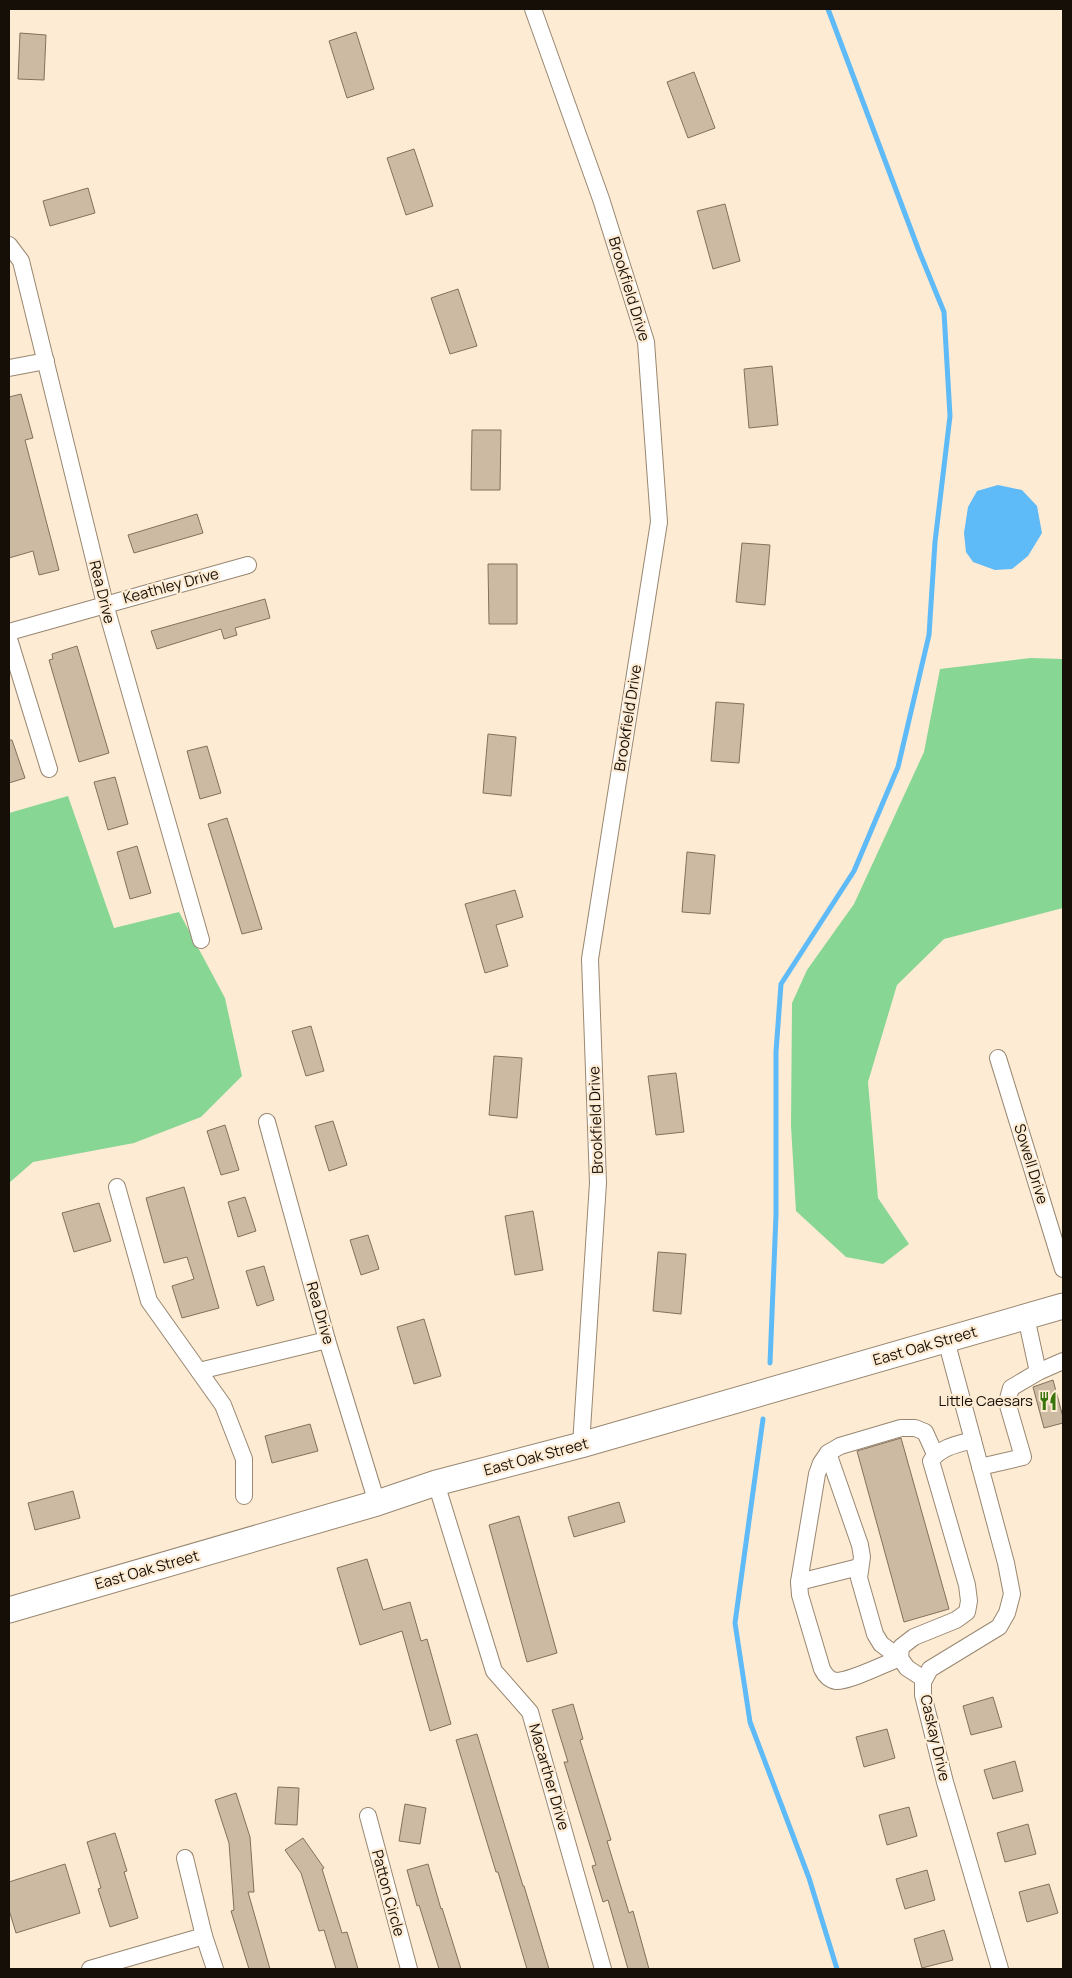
<svg xmlns="http://www.w3.org/2000/svg" width="1072" height="1978" font-family="Manrope,sans-serif">
	<style>
		.green { fill: #87d694 }
		.water { fill: #5fbaf8 }
		.lines { fill: none; stroke-linecap: round; stroke-linejoin: round }
		.stream { stroke: #5fbaf8; stroke-width: 5 }
		.building { fill: #ccbaa3; stroke: #82715c }
		.minor-casing { stroke: #988771; stroke-width: 18 }
		.highway-casing { stroke: #988771; stroke-width: 27 }
		.minor { stroke: #fff; stroke-width: 16 }
		.highway { stroke: #fff; stroke-width: 25 }
		.labels { text-anchor: middle; stroke-width: 4.5; stroke-linejoin: round; paint-order: stroke }
		.street-label { font-size: 15px; fill: #150f07; stroke: #feebd3 }
		.poi-label { font-size: 15px; fill: #150f07; stroke: #feebd3; text-anchor: end }
	</style>
	<rect width="100%" height="100%" fill="#feebd3"/>
	<g class="green">
		<path d="M 1031,658 L 1063,659 L 1063,908 L 944,939 L 897,985 L 868,1082 L 878,1198 L 909,1244 L 883,1264 L 846,1257 L 796,1211 L 791,1126 L 792,1003 L 807,970 L 854,904 L 924,752 L 940,669 Z"/>
		<path d="M 68,796 L 114,928 L 179,912 L 225,998 L 242,1076 L 201,1117 L 134,1143 L 33,1162 L 9,1183 L 9,813 Z"/>
	</g>
	<path class="water" d="M 998,485 L 1022,490 L 1037,506 L 1042,533 L 1028,556 L 1012,569 L 995,570 L 973,562 L 966,552 L 964,533 L 968,507 L 977,491 Z"/>
	<g class="lines">
		<g class="stream">
			<path d="M 770,1363 L 776,1215 L 776,1052 L 781,984 L 854,871 L 898,767 L 929,635 L 935,542 L 950,416 L 944,312 L 919,251 L 828,9"/>
			<path d="M 763,1419 L 735,1623 L 750,1722 L 809,1878 L 837,1969"/>
		</g>
	</g>
	<g class="building">
		<path d="M 356,32 L 374,89 L 347,98 L 329,41 Z"/>
		<path d="M 20,33 L 46,35 L 44,80 L 18,79 Z"/>
		<path d="M 694,72 L 715,128 L 688,138 L 667,82 Z"/>
		<path d="M 414,149 L 433,206 L 406,215 L 387,158 Z"/>
		<path d="M 88,188 L 95,213 L 50,226 L 43,201 Z"/>
		<path d="M 725,204 L 740,261 L 713,269 L 697,211 Z"/>
		<path d="M 458,289 L 477,346 L 450,354 L 431,298 Z"/>
		<path d="M 772,366 L 778,425 L 749,428 L 744,369 Z"/>
		<path d="M 21,394 L 33,438 L 25,440 L 59,570 L 39,575 L 33,551 L 9,558 L 9,397 Z"/>
		<path d="M 472,430 L 501,430 L 500,490 L 471,490 Z"/>
		<path d="M 197,514 L 203,533 L 134,553 L 128,535 Z"/>
		<path d="M 742,543 L 770,545 L 765,605 L 736,602 Z"/>
		<path d="M 488,564 L 517,564 L 517,624 L 489,624 Z"/>
		<path d="M 265,599 L 270,618 L 235,628 L 237,635 L 224,639 L 221,629 L 157,649 L 151,631 Z"/>
		<path d="M 77,646 L 109,753 L 79,762 L 49,660 L 53,659 L 52,654 Z"/>
		<path d="M 716,702 L 744,704 L 739,763 L 711,761 Z"/>
		<path d="M 488,734 L 516,737 L 511,796 L 483,793 Z"/>
		<path d="M 9,740 L 12,740 L 25,778 L 9,783 Z"/>
		<path d="M 207,746 L 221,793 L 200,799 L 187,751 Z"/>
		<path d="M 115,777 L 128,824 L 108,830 L 94,782 Z"/>
		<path d="M 227,818 L 262,929 L 242,934 L 208,824 Z"/>
		<path d="M 137,846 L 151,893 L 130,899 L 117,852 Z"/>
		<path d="M 687,852 L 715,855 L 710,914 L 682,912 Z"/>
		<path d="M 515,890 L 523,917 L 496,925 L 508,966 L 485,973 L 465,904 Z"/>
		<path d="M 311,1026 L 324,1071 L 306,1076 L 292,1031 Z"/>
		<path d="M 494,1056 L 522,1058 L 517,1118 L 489,1115 Z"/>
		<path d="M 676,1073 L 684,1132 L 656,1135 L 648,1076 Z"/>
		<path d="M 333,1121 L 347,1165 L 329,1171 L 315,1126 Z"/>
		<path d="M 225,1125 L 239,1170 L 221,1175 L 207,1131 Z"/>
		<path d="M 184,1187 L 219,1308 L 182,1318 L 172,1286 L 194,1279 L 187,1257 L 164,1263 L 146,1198 Z"/>
		<path d="M 245,1197 L 256,1231 L 238,1237 L 228,1202 Z"/>
		<path d="M 99,1203 L 111,1241 L 74,1252 L 62,1213 Z"/>
		<path d="M 533,1211 L 543,1270 L 515,1275 L 505,1216 Z"/>
		<path d="M 368,1235 L 379,1269 L 361,1275 L 350,1240 Z"/>
		<path d="M 658,1252 L 686,1254 L 681,1314 L 653,1311 Z"/>
		<path d="M 264,1266 L 274,1300 L 257,1306 L 246,1271 Z"/>
		<path d="M 424,1319 L 441,1376 L 414,1384 L 397,1327 Z"/>
		<path d="M 1053,1380 L 1063,1417 L 1063,1423 L 1044,1428 L 1033,1387 Z"/>
		<path d="M 310,1424 L 318,1451 L 272,1463 L 265,1436 Z"/>
		<path d="M 901,1438 L 949,1609 L 904,1622 L 857,1451 Z"/>
		<path d="M 73,1491 L 80,1518 L 35,1530 L 28,1503 Z"/>
		<path d="M 619,1502 L 625,1522 L 574,1537 L 568,1517 Z"/>
		<path d="M 519,1516 L 557,1653 L 527,1662 L 489,1525 Z"/>
		<path d="M 367,1559 L 383,1610 L 410,1602 L 421,1641 L 427,1639 L 451,1724 L 430,1731 L 402,1631 L 360,1645 L 337,1568 Z"/>
		<path d="M 993,1697 L 1002,1727 L 971,1735 L 963,1706 Z"/>
		<path d="M 573,1704 L 583,1739 L 580,1740 L 611,1840 L 607,1841 L 629,1913 L 633,1911 L 649,1969 L 628,1969 L 608,1900 L 603,1902 L 592,1866 L 596,1865 L 564,1762 L 568,1762 L 552,1710 Z"/>
		<path d="M 887,1729 L 895,1758 L 864,1767 L 856,1737 Z"/>
		<path d="M 477,1734 L 523,1886 L 524,1886 L 549,1969 L 527,1969 L 498,1872 L 496,1872 L 456,1740 Z"/>
		<path d="M 1015,1761 L 1023,1791 L 993,1799 L 984,1770 Z"/>
		<path d="M 278,1787 L 299,1788 L 297,1825 L 275,1824 Z"/>
		<path d="M 236,1793 L 250,1837 L 254,1892 L 248,1892 L 270,1969 L 249,1969 L 231,1911 L 234,1910 L 229,1843 L 215,1800 Z"/>
		<path d="M 405,1804 L 426,1808 L 420,1844 L 399,1841 Z"/>
		<path d="M 909,1807 L 917,1836 L 887,1845 L 879,1815 Z"/>
		<path d="M 1028,1824 L 1036,1854 L 1005,1862 L 997,1833 Z"/>
		<path d="M 115,1833 L 127,1871 L 124,1872 L 138,1918 L 110,1927 L 98,1889 L 101,1888 L 87,1842 Z"/>
		<path d="M 303,1838 L 324,1868 L 322,1869 L 342,1933 L 347,1932 L 358,1969 L 336,1969 L 324,1930 L 319,1931 L 301,1873 L 285,1850 Z"/>
		<path d="M 65,1864 L 80,1913 L 16,1933 L 9,1910 L 9,1882 Z"/>
		<path d="M 428,1864 L 441,1909 L 442,1908 L 461,1969 L 439,1969 L 419,1905 L 417,1906 L 407,1870 Z"/>
		<path d="M 927,1870 L 935,1900 L 905,1909 L 896,1879 Z"/>
		<path d="M 1049,1884 L 1058,1913 L 1027,1922 L 1019,1892 Z"/>
		<path d="M 944,1930 L 953,1960 L 922,1968 L 914,1939 Z"/>
	</g>
	<g class="lines">
		<g class="minor-casing">
			<g id="minor">
				<path d="M 533,9 L 601,199 L 646,342 L 659,522 L 590,959 L 598,1183 L 581,1445"/>
				<path d="M 9,245 L 21,261 L 105,604 L 201,940"/>
				<path d="M 9,368 L 46,361"/>
				<path d="M 9,632 L 248,565"/>
				<path d="M 9,639 L 49,769"/>
				<path d="M 998,1058 L 1063,1269"/>
				<path d="M 267,1122 L 327,1340 L 377,1503"/>
				<path d="M 117,1187 L 149,1301 L 223,1405 L 244,1459 L 244,1496"/>
				<path d="M 1026,1317 L 1038,1372"/>
				<path d="M 946,1340 L 1006,1563 L 1012,1594 L 1007,1613 L 999,1627 L 930,1669 L 923,1682 L 923,1695 L 945,1782 L 1000,1969"/>
				<path d="M 199,1371 L 327,1340"/>
				<path d="M 828,1453 L 860,1545 L 862,1557 L 859,1578 L 875,1634 L 881,1644 L 900,1658"/>
				<path d="M 980,1467 L 1023,1457 L 1007,1402 L 1011,1388 L 1038,1372 L 1063,1361"/>
				<path d="M 436,1483 L 494,1671 L 530,1712 L 603,1969"/>
				<path d="M 799,1582 L 859,1567"/>
				<path d="M 900,1658 C 884,1664 851,1681 836,1681 C 829,1680 825,1675 822,1669 L 800,1595 L 799,1582 L 817,1474 L 821,1463 L 828,1453 L 840,1446 L 901,1428 L 915,1428 L 925,1432 L 935,1454"/>
				<path d="M 924,1679 L 907,1668 L 900,1658 L 901,1647 L 914,1637 L 956,1620 L 967,1612 L 969,1601 L 967,1585 L 931,1461 C 940,1447 958,1444 973,1440"/>
				<path d="M 368,1816 L 409,1969"/>
				<path d="M 185,1858 L 204,1936 L 215,1969"/>
				<path d="M 90,1969 L 204,1936"/>
			</g>
		</g>
		<g class="highway-casing">
			<path id="highway" d="M 9,1610 L 377,1503 L 436,1483 L 581,1445 L 1063,1306"/>
		</g>
		<use href="#minor" class="minor"/>
		<use href="#highway" class="highway"/>
	</g>
	<defs>
		<g id="restaurant-bare" transform="scale(1.5)"><path d="M-5-6h1v4h1v-4h1v4h1v-4h1v5L-1.5 .5V6h-2V.5L-5-1ZM5-6V6H3V1.5H1.5Q1.5-4 5-6Z" fill="#37740a" stroke="#feebd3" stroke-width="2.5" paint-order="stroke"/></g>
	</defs>
	<g fill-rule="evenodd">
		<use href="#restaurant-bare" x="1048" y="1401"/>
	</g>
	<g class="labels">
		<g class="street-label">
			<text transform="translate(629 289) rotate(73)" y="5">Brookfield Drive</text>
			<text transform="translate(171 586) rotate(-15)" y="5">Keathley Drive</text>
			<text transform="translate(102 592) rotate(76)" y="5">Rea Drive</text>
			<text transform="translate(628 718) rotate(-81)" y="5">Brookfield Drive</text>
			<text transform="translate(596 1120) rotate(-92)" y="5">Brookfield Drive</text>
			<text transform="translate(1031 1164) rotate(73)" y="5">Sowell Drive</text>
			<text transform="translate(320 1313) rotate(74)" y="5">Rea Drive</text>
			<text transform="translate(925 1346) rotate(-16)" y="5">East Oak Street</text>
			<text transform="translate(536 1457) rotate(-15)" y="5">East Oak Street</text>
			<text transform="translate(147 1570) rotate(-16)" y="5">East Oak Street</text>
			<text transform="translate(935 1738) rotate(77)" y="5">Caskay Drive</text>
			<text transform="translate(549 1777) rotate(74)" y="5">Macarther Drive</text>
			<text transform="translate(388 1893) rotate(75)" y="5">Patton Circle</text>
		</g>
		<g class="poi-label">
			<text x="1033" y="1406">Little Caesars</text>
		</g>
	</g>
	<rect width="1072" height="1978" fill="none" stroke="#150f07" stroke-width="20"/>
</svg>
